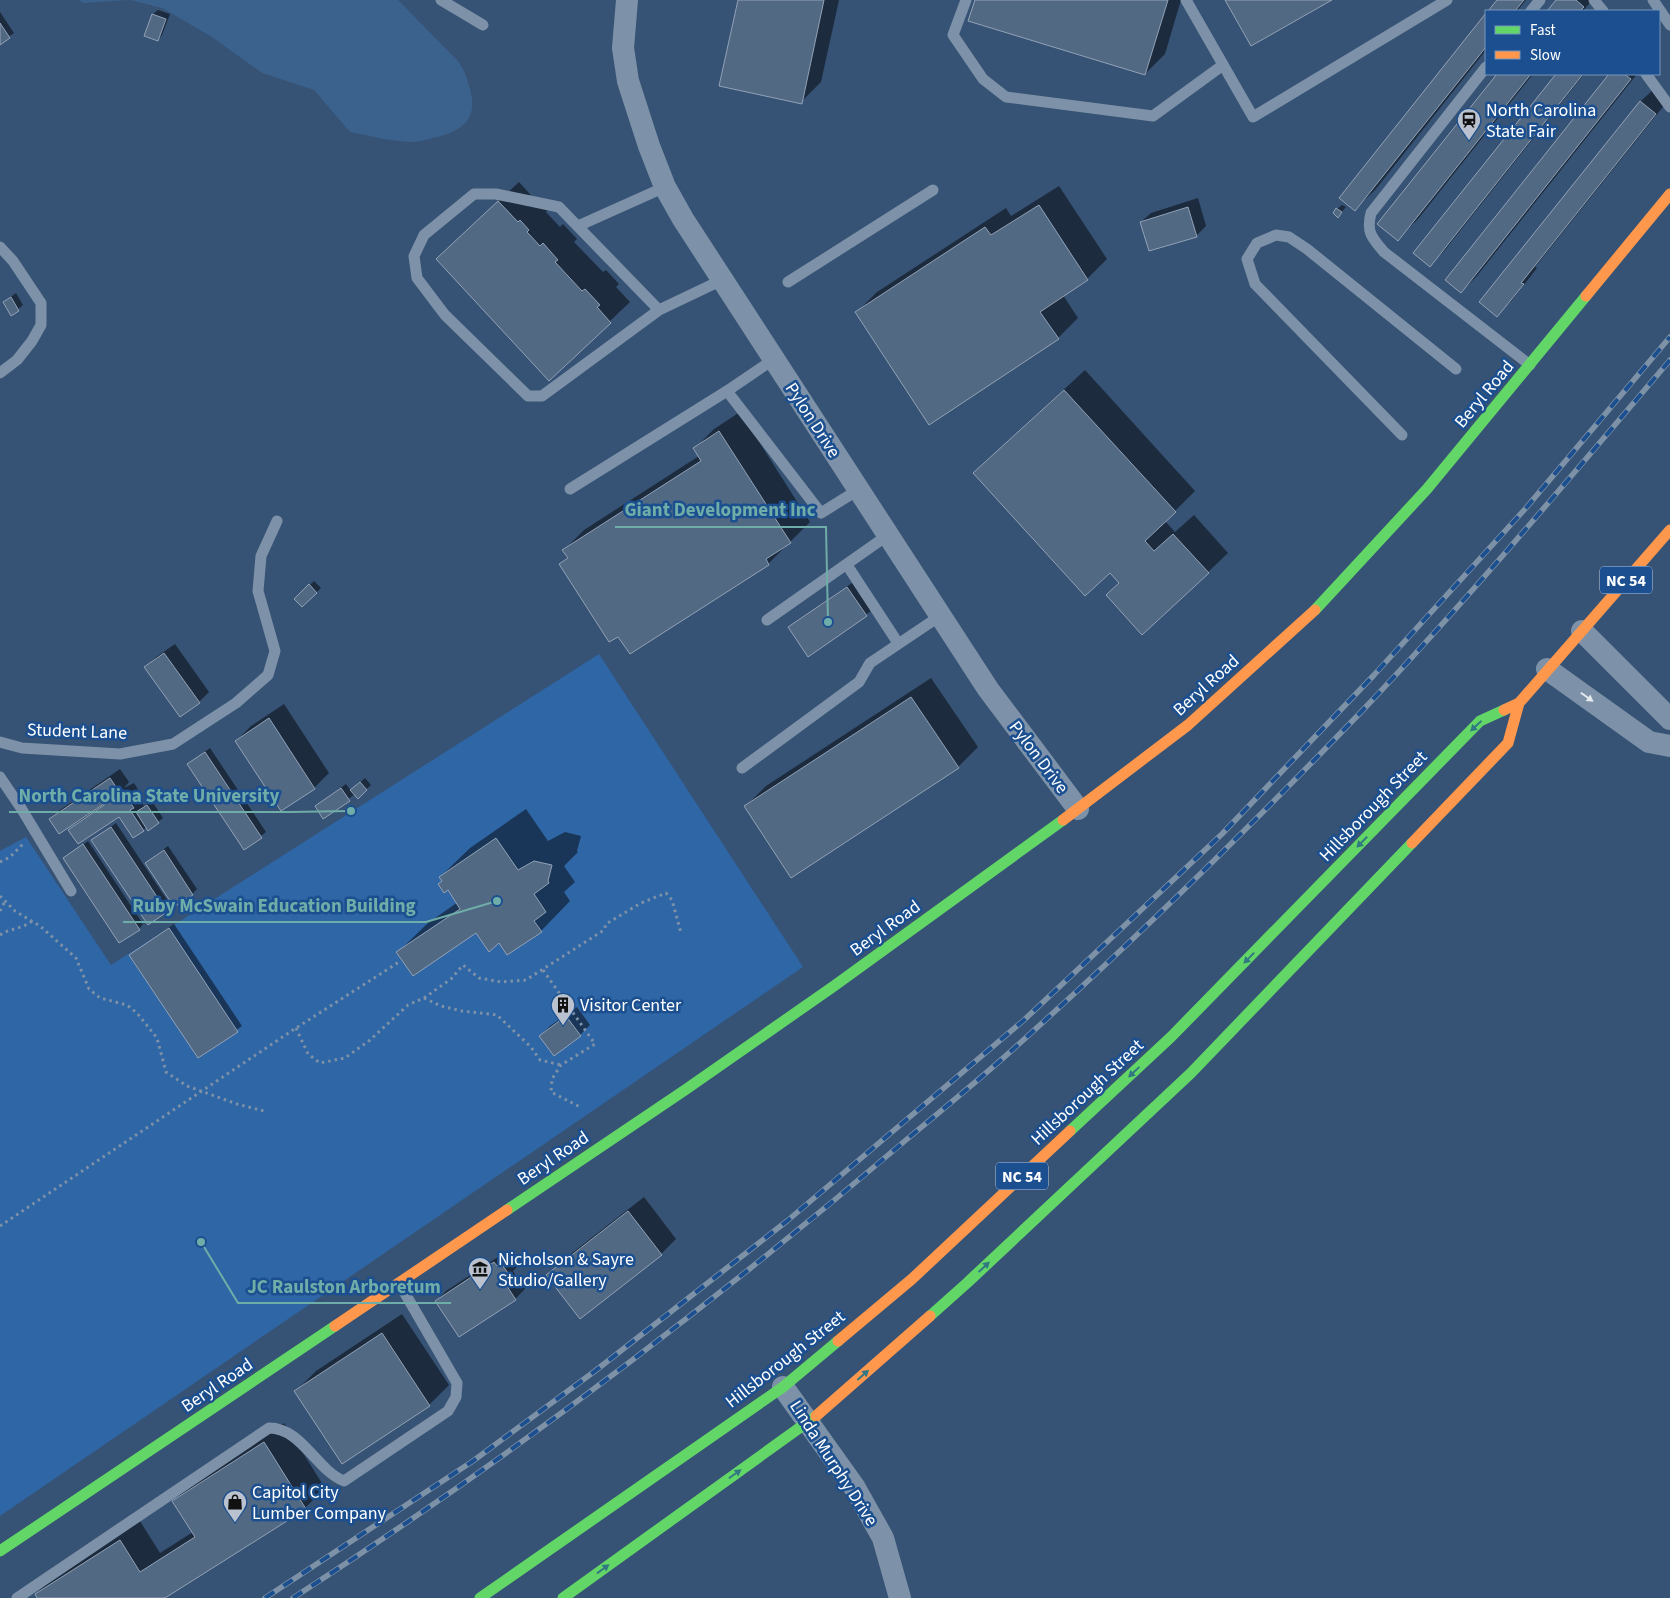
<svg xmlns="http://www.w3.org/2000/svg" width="1670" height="1598" font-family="'Source Sans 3',sans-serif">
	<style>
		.green { fill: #2f66a5 }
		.water { fill: #3b618d }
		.shadow { fill: #0007; fill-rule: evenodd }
		.building { fill: #526984; stroke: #92a2b6 }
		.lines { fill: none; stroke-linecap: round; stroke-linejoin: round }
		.path { stroke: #7d92a8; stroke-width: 3; stroke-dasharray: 2.5 4; stroke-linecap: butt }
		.lane { stroke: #7d92a8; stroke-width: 11 }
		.street { stroke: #7d92a8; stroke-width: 22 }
		.fast { stroke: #63d668; stroke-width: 11 }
		.slow { stroke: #ff974d; stroke-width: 11 }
		.rail-casing { stroke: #7e92a7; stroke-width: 5.5 }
		.rail { stroke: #1b4f8f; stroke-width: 4; stroke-dasharray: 11; stroke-linecap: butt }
		.oneway { fill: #e5e9ee }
		.oneway2 { fill: #317883 }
		.labels { text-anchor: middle; stroke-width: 5; stroke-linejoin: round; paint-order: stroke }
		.shield { fill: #1b4f8f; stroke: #bbcadd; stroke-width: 1 }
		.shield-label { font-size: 16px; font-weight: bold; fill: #fff }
		.poi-label { font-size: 18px; fill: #fff; stroke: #1b4f8f; text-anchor: start }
		.street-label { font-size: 18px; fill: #fff; stroke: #1b4f8f }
		.leader { fill: none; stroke: #6fada8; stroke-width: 2 }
		.callout-dot { fill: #6fada8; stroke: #1b4f8f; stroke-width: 2 }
		.callout-label { font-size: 19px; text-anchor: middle; font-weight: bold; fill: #6fada8; stroke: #1b4f8f; stroke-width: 5; stroke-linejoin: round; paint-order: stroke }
	</style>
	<rect width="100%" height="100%" fill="#365274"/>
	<path class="green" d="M 599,654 L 803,967 L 0,1516 L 0,851 L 26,837 L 111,965 Z"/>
	<path class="water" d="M 79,0 L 398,0 L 458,61 C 465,71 467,78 470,89 C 479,120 461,132 433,138 C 426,140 418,142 410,142 C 390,141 370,136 350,132 L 314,90 L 262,73 L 212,37 L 162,8 L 130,0 L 83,3 Z"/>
	<g class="shadow">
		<path d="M 739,0 L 839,0 L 821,82 L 801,102 Z"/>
		<path d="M 976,0 L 1181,0 L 1165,54 L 1145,74 Z"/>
		<path d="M 1499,0 L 1526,0 L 1517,11 L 1490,11 Z"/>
		<path d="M 1558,0 L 1592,0 L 1583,11 L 1549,11 Z"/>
		<path d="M 158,10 L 170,14 L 162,35 L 158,40 L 153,14 Z"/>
		<path d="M 0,12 L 14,33 L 0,43 Z"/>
		<path d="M 1486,15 L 1486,50 L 1375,190 L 1355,209 L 1340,198 Z"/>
		<path d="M 1499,74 L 1533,74 L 1418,219 L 1398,239 L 1379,224 Z"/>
		<path d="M 1558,74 L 1584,74 L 1445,250 L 1430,265 L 1415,253 Z"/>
		<path d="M 1610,74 L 1637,74 L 1476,277 L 1461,292 L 1446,280 Z"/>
		<path d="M 1656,87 L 1670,98 L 1535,267 L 1537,268 L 1512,300 L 1497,315 L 1481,302 L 1641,101 Z"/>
		<path d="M 519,182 L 538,203 L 548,209 L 546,212 L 560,227 L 563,224 L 577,239 L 574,242 L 603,272 L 606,270 L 619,284 L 616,287 L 630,302 L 549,379 L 437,259 Z"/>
		<path d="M 1059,186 L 1107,259 L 1087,279 L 1063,295 L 1078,318 L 1058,338 L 857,312 L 877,292 L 1006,208 L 1011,216 Z"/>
		<path d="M 1198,198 L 1206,226 L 1196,236 L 1141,222 L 1151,213 Z"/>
		<path d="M 1342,205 L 1346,207 L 1338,216 L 1337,209 Z"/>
		<path d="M 16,293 L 23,305 L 12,314 L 4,302 Z"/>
		<path d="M 1085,370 L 1195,491 L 1165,521 L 1175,532 L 1194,515 L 1228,553 L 1208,572 L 1120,582 L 1110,571 L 974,473 Z"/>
		<path d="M 740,412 L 810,522 L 768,564 L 561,564 L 568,557 L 564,550 L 584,530 L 699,456 L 694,449 L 714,429 Z"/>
		<path d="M 314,581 L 321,588 L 302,606 L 295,599 Z"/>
		<path d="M 852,583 L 871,611 L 808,655 L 789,627 Z"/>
		<path d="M 175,644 L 209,692 L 199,702 L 180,715 L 146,667 L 156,657 Z"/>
		<path d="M 931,678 L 978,747 L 958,767 L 792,876 L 746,806 L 766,786 Z"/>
		<path d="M 284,704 L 329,773 L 314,788 L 281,810 L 236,741 L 251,726 Z"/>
		<path d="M 210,748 L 266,832 L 245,848 L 188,764 Z"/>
		<path d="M 120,769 L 129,782 L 124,788 L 134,783 L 143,797 L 140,800 L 144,806 L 152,801 L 163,818 L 158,822 L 147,827 L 133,837 L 119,816 L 70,830 L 80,820 L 79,819 L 50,819 L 60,810 ZM 92,813 L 93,815 L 79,825 L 79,822 Z"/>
		<path d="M 365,778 L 371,785 L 358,797 L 355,794 L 324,817 L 321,802 L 346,784 L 351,791 Z"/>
		<path d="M 526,809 L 548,841 L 565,832 L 581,836 L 577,851 L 578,852 L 564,866 L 575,882 L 564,892 L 570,901 L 541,931 L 499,942 L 477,931 L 398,952 L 428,923 L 458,902 L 440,877 L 470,848 Z"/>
		<path d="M 116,823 L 171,906 L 148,923 L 93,840 Z"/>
		<path d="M 88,841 L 143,924 L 139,929 L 65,858 Z"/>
		<path d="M 168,846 L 197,889 L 192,894 L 146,863 Z"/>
		<path d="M 174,924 L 242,1026 L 199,1056 L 131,955 Z"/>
		<path d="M 577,1007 L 590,1025 L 580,1035 L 540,1036 L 550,1026 Z"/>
		<path d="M 644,1197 L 676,1239 L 661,1254 L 580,1317 L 548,1275 L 563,1260 Z"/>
		<path d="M 504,1253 L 507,1257 L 511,1254 L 519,1265 L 513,1271 L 525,1289 L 515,1299 L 459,1336 L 436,1301 L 446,1291 Z"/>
		<path d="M 402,1314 L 449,1385 L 429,1405 L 296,1391 L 316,1371 Z"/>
		<path d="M 284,1423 L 325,1488 L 305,1508 L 163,1598 L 39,1598 L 36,1594 L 56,1574 L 140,1521 L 160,1553 L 193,1532 L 173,1501 L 193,1481 Z"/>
	</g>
	<g class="building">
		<path d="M 738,0 L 824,0 L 802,104 L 719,86 Z"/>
		<path d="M 975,0 L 1168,0 L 1145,75 L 968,21 Z"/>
		<path d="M 1225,0 L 1332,0 L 1251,46 Z"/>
		<path d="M 1497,0 L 1524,0 L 1515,11 L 1488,11 Z"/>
		<path d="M 1556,0 L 1576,0 L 1584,7 L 1580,11 L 1547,11 Z"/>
		<path d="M 1486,13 L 1486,47 L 1355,211 L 1339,198 Z"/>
		<path d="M 152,14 L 166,19 L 158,41 L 144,36 Z"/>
		<path d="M 0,23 L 10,38 L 0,45 Z"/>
		<path d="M 1497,74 L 1531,74 L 1398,241 L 1377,224 Z"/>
		<path d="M 1556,74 L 1583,74 L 1430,267 L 1413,253 Z"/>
		<path d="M 1609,74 L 1624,74 L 1631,79 L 1461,293 L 1445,280 Z"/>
		<path d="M 1640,101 L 1656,114 L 1521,283 L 1524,284 L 1497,317 L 1479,302 Z"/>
		<path d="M 498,201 L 518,222 L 520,220 L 529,230 L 527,232 L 540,246 L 543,243 L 558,260 L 555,262 L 582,291 L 585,289 L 600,305 L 597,307 L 611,323 L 549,381 L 436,259 Z"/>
		<path d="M 1039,205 L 1088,280 L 1040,312 L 1059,339 L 929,425 L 855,312 L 985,227 L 991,235 Z"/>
		<path d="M 1188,207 L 1197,237 L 1149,251 L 1140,222 Z"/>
		<path d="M 1336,208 L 1342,212 L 1338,218 L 1333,213 Z"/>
		<path d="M 11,297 L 19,311 L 11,316 L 3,302 Z"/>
		<path d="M 1064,390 L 1176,512 L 1145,541 L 1154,551 L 1173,534 L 1209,573 L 1142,635 L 1106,595 L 1119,583 L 1110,573 L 1085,596 L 973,473 Z"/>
		<path d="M 719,431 L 791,543 L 766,559 L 769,565 L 630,654 L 618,637 L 609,642 L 559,564 L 568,558 L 562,550 L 701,461 L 693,448 Z"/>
		<path d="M 309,584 L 317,593 L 302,607 L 294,599 Z"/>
		<path d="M 847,587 L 867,616 L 808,657 L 788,627 Z"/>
		<path d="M 164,653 L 200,703 L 180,717 L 144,667 Z"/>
		<path d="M 911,697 L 959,768 L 791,878 L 744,806 Z"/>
		<path d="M 269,718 L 315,789 L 281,811 L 235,741 Z"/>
		<path d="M 205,752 L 262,838 L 244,850 L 187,764 Z"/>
		<path d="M 110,778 L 120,793 L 59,834 L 49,819 Z"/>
		<path d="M 360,782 L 367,790 L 358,799 L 350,790 Z"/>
		<path d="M 341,788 L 350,801 L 323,819 L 315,806 Z"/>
		<path d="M 123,792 L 134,808 L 130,810 L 144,831 L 133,838 L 119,817 L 78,844 L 68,830 Z"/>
		<path d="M 147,805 L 159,823 L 148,831 L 136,812 Z"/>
		<path d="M 111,827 L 167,912 L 148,925 L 91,840 Z"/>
		<path d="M 496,838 L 518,870 L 534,861 L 552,865 L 548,881 L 549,883 L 534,894 L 546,912 L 534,921 L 542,932 L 507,955 L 499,943 L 489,952 L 476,933 L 413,976 L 396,952 L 460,909 L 448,890 L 444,893 L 438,884 L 442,881 L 439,877 Z"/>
		<path d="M 83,844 L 140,930 L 119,943 L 63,858 Z"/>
		<path d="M 164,850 L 193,895 L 174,907 L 145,863 Z"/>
		<path d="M 169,928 L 238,1032 L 198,1058 L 129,955 Z"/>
		<path d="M 566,1016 L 581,1036 L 554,1056 L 539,1036 Z"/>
		<path d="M 628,1211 L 662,1255 L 580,1319 L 546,1275 Z"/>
		<path d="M 494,1262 L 497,1266 L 501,1263 L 510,1276 L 503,1280 L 516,1300 L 459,1337 L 435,1301 Z"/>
		<path d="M 382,1333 L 430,1406 L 342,1464 L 294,1391 Z"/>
		<path d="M 264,1442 L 306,1509 L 165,1598 L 37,1598 L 35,1594 L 120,1540 L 140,1572 L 195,1537 L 172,1501 Z"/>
	</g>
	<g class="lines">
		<g class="path">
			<path d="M 0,862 L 10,857 L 24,843"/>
			<path d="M 0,896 L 15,911 L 40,926 L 76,958 L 89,989 L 100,998 L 127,1005 L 137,1013 L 157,1038 L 166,1072 L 187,1086 L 237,1104 L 264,1111"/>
			<path d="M 0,911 L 5,901"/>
			<path d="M 0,935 C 10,928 23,929 32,921"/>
			<path d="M 543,970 L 595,1044 L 561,1065 L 552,1079 L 551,1092 L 582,1108"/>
			<path d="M 424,998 L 441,1006 L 462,1011 L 497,1015 L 531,1047 L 540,1060 L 561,1065"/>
			<path d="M 296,1028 L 308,1054 L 320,1063 L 345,1058 L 370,1040 L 408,1005 L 424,998 L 451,979 L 463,965 L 479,978 L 501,982 L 526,980 L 604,930 L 606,924 L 641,903 L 666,893 L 672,900 L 681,933"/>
			<path d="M 0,1226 L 296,1028 L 399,962"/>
		</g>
		<g class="lane">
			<path d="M 441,0 L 483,25"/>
			<path d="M 966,0 L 953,35 L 983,79 L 1006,97 L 1153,116 L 1223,65"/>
			<path d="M 1186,0 L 1253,117 L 1447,0"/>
			<path d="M 1594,0 L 1603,11"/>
			<path d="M 1653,0 L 1670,25"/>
			<path d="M 1531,11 L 1540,0"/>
			<path d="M 1486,67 L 1371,213 C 1366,232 1372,238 1384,252 L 1530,365"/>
			<path d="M 1646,74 L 1670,107"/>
			<path d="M 578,226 L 665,187"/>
			<path d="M 0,247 L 13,261 L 41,303 L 41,325 L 32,341 L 17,360 L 0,373"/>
			<path d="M 788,282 L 933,190"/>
			<path d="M 659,310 L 559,207 L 496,194 L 474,194 L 424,235 L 414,256 L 417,278 L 445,315 L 528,396 L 542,396 L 659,310 L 722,280"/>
			<path d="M 727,391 L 774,359"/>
			<path d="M 1402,435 L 1255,284 L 1247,259 L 1257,243 L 1276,235 L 1289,237 L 1307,249 L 1456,369"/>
			<path d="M 570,489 L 727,391 L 821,513 L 858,490"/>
			<path d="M 847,565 L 898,643"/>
			<path d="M 767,620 L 888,535"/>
			<path d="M 0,742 L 22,748 L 120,754 L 173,744 L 236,703 L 268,675 L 275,651 L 258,591 L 261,556 L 277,521"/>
			<path d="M 742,768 L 859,682 L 870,663 L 940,616"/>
			<path d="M 0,777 L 21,808 L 71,891"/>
			<path d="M 17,1598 L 269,1428 C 302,1428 316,1470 344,1481 L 448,1411 L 456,1397 L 457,1383 L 399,1283"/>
		</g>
		<g class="street">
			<path d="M 627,0 L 623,48 L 628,81 L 649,146 L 665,187 L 683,219 L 988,689 L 1078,809"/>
			<path d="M 1582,631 L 1670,719"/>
			<path d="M 1547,669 L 1649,742 L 1670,746"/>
			<path d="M 783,1387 L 855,1488 L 883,1538 L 900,1598"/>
		</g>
		<g class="fast">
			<path d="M 1315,610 L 1427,489 L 1586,296"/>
			<path d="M 1070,1131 L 1171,1037 L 1480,721 L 1504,710"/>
			<path d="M 507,1210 L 685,1090 L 834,986 L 1063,820"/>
			<path d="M 930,1316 L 967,1283 L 1191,1073 L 1412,843"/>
			<path d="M 0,1551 L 335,1326"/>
			<path d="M 480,1598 L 783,1387 L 838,1341"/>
			<path d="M 563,1598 L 816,1416"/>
		</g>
		<g class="slow">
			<path d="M 1586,296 L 1670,194"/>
			<path d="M 1504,710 L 1519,703 L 1670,530"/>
			<path d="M 1063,820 L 1188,725 L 1315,610"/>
			<path d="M 1412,843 L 1508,743 L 1519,703"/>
			<path d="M 335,1326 L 507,1210"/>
			<path d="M 838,1341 L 912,1279 L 1070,1131"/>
			<path d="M 816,1416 L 930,1316"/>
		</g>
		<g class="rail-casing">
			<g id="rail">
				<path d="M 265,1598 L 473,1461 L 595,1371 L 787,1221 L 1024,1020 L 1222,834 L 1374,675 L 1526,508 L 1670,337"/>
				<path d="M 293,1598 C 507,1460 712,1305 906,1140 C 944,1108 983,1077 1020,1043 C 1138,937 1252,825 1362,711 C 1469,598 1569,479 1670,360"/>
			</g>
		</g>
		<use href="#rail" class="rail"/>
	</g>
	<defs><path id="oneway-solid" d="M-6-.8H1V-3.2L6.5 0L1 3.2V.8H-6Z" transform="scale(1.25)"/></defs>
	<use class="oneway" href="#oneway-solid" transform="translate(1587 697) rotate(35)"/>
	<g class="oneway2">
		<use href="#oneway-solid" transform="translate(1476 726) rotate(137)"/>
		<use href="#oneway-solid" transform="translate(1362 842) rotate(134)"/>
		<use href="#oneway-solid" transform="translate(1249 958) rotate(134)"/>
		<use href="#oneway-solid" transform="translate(1134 1072) rotate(137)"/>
		<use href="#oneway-solid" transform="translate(984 1267) rotate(-43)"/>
		<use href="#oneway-solid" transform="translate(863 1375) rotate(-41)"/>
		<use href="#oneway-solid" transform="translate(735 1474) rotate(-35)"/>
		<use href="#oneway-solid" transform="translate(603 1569) rotate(-36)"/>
	</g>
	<defs>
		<g id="station-pin" transform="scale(1.25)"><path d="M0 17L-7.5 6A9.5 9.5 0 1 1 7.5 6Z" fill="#b9c2ce" stroke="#1b4f8f"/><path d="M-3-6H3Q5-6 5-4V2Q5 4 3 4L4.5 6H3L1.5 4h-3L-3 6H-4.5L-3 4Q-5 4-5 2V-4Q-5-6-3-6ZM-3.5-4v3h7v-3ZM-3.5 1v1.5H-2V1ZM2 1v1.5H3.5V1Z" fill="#111"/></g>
		<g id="building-pin" transform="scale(1.25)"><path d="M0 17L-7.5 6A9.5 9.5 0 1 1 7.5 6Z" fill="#b9c2ce" stroke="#1b4f8f"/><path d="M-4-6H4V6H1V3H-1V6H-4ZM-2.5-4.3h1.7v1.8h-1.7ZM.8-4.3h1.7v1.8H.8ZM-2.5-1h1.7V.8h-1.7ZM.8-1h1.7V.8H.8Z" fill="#111"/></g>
		<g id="museum-pin" transform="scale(1.25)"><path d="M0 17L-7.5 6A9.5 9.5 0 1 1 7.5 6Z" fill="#b9c2ce" stroke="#1b4f8f"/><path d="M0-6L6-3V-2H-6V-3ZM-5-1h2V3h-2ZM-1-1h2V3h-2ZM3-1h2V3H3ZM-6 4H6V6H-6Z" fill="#111"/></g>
		<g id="shop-pin" transform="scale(1.25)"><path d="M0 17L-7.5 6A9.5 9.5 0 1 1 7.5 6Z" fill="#b9c2ce" stroke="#1b4f8f"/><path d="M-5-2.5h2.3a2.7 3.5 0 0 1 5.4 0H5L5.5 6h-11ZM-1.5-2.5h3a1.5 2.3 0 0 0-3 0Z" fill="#111"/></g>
	</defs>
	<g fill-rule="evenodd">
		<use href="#station-pin" x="1469" y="120"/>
		<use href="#building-pin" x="563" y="1005"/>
		<use href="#museum-pin" x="480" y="1269"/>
		<use href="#shop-pin" x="235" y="1502"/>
	</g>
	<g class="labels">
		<g class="shield">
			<rect x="1600" y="566.5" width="52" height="27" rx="4"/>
			<rect x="996" y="1162.5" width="52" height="27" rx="4"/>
		</g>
		<g class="shield-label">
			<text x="1626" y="586">NC 54</text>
			<text x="1022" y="1182">NC 54</text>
		</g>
		<g class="poi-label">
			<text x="1486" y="116">North Carolina<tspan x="1486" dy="21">State Fair</tspan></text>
			<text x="580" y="1011">Visitor Center</text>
			<text x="498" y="1265">Nicholson &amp; Sayre<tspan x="498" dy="21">Studio/Gallery</tspan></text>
			<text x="252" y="1498">Capitol City<tspan x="252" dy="21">Lumber Company</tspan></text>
		</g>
		<g class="street-label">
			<text transform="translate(1484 394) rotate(-50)" y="6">Beryl Road</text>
			<text transform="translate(813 420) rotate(57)" y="6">Pylon Drive</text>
			<text transform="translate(1206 685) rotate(-42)" y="6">Beryl Road</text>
			<text transform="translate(77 731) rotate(2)" y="6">Student Lane</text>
			<text transform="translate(1039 757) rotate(53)" y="6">Pylon Drive</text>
			<text transform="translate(1373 806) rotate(-46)" y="6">Hillsborough Street</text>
			<text transform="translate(885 928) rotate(-36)" y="6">Beryl Road</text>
			<text transform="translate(1087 1092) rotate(-43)" y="6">Hillsborough Street</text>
			<text transform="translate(553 1158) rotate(-34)" y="6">Beryl Road</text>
			<text transform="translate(785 1359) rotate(-38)" y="6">Hillsborough Street</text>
			<text transform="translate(217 1385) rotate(-34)" y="6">Beryl Road</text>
			<text transform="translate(834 1463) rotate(57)" y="6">Linda Murphy Drive</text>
		</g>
	</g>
	<path class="leader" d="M828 622L826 527H615M351 811L290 812H9M497 901L426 922H123M201 1242L238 1303H451"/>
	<g class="callout-dot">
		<circle cx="828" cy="622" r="5"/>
		<circle cx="351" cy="811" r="5"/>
		<circle cx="497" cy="901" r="5"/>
		<circle cx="201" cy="1242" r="5"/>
	</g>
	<g class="callout-label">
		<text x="720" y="516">Giant Development Inc</text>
		<text x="149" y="802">North Carolina State University</text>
		<text x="274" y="912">Ruby McSwain Education Building</text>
		<text x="344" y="1293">JC Raulston Arboretum</text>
	</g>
	<rect x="1485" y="10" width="175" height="65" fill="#1b4f8f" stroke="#7695bc"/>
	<rect x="1495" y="26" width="25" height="8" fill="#63d668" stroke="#7695bc"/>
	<text x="1530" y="35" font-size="15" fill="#ffffff">Fast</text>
	<rect x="1495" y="51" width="25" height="8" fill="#ff974d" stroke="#7695bc"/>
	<text x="1530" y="60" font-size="15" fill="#ffffff">Slow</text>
</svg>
